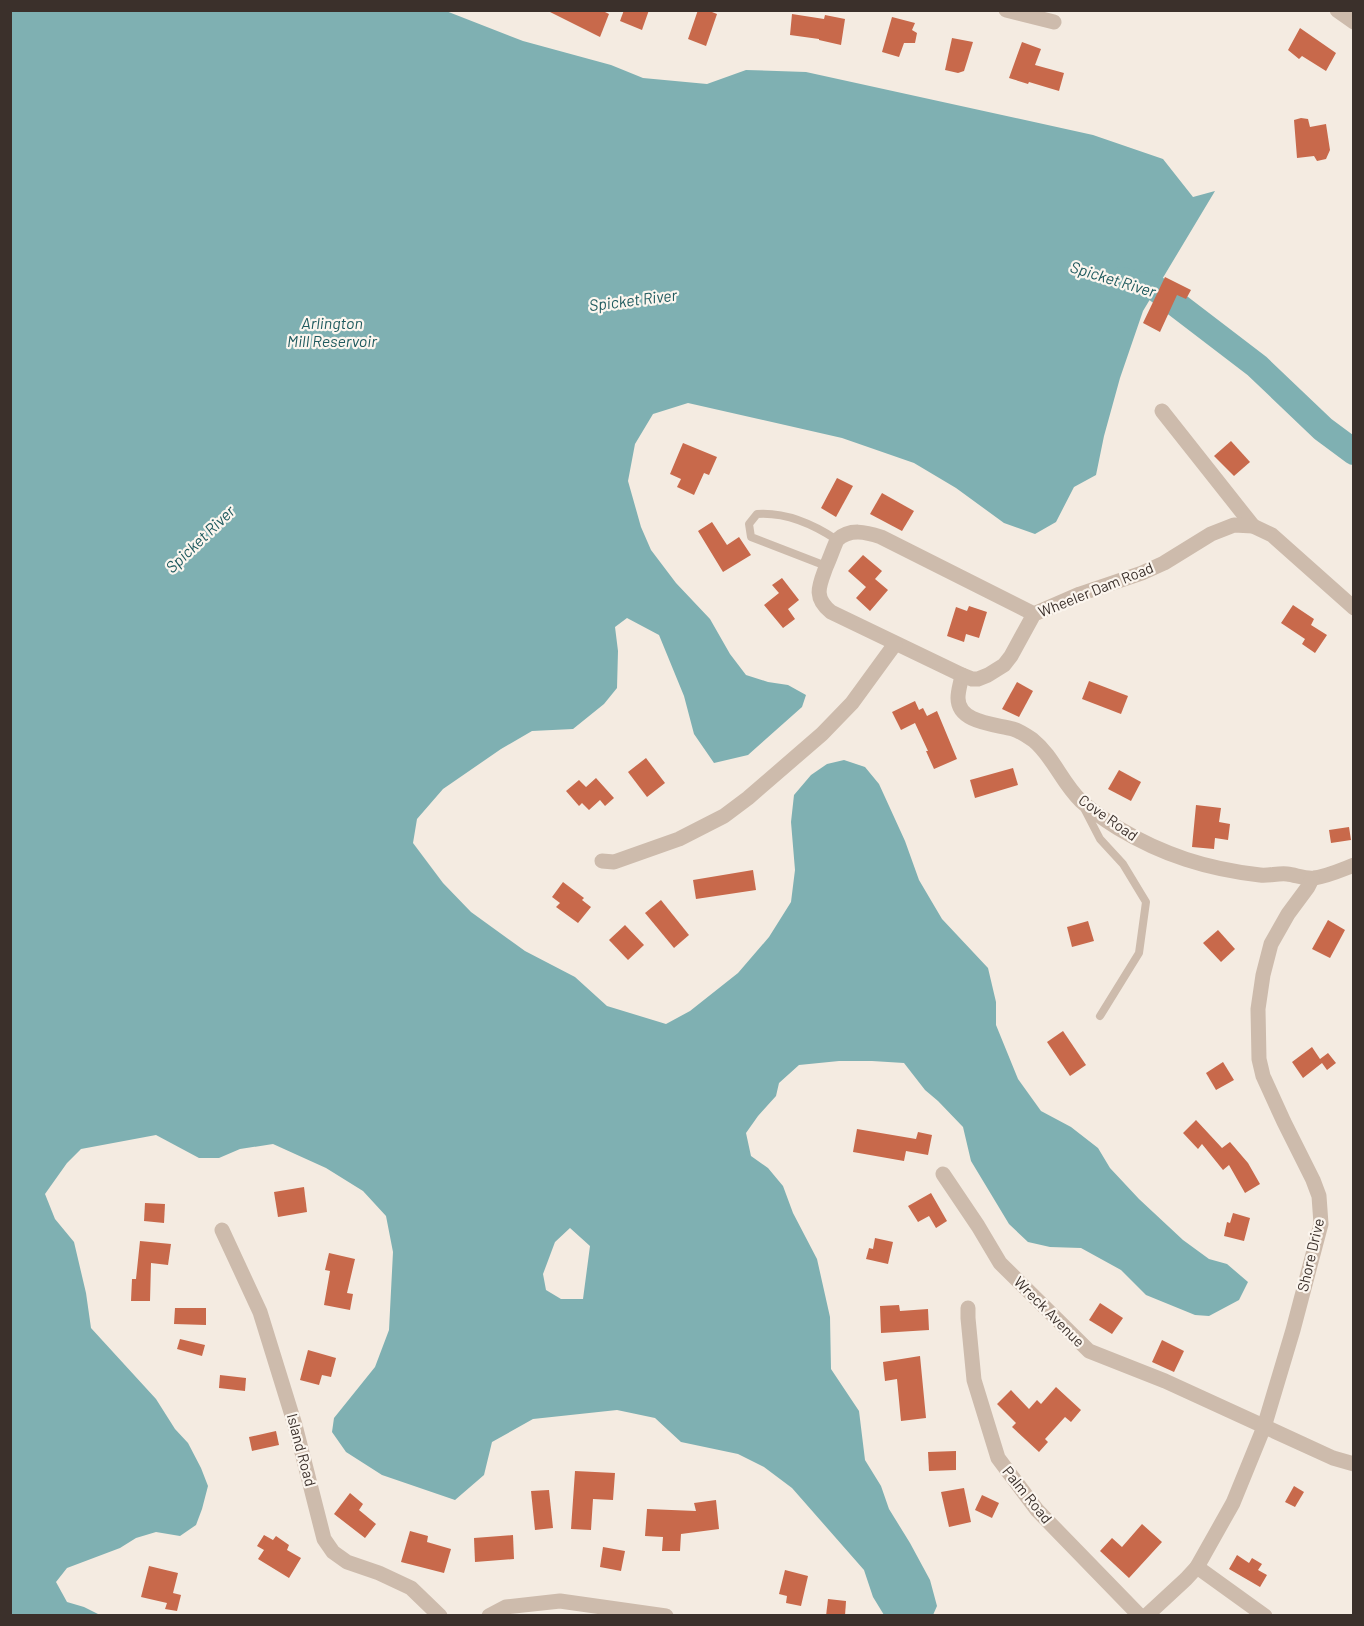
<svg xmlns="http://www.w3.org/2000/svg" width="1364" height="1626" font-family="Barlow,sans-serif">
	<style>
		.water { fill: #7fb0b2; fill-rule: evenodd }
		.lines { fill: none; stroke-linecap: round; stroke-linejoin: round }
		.river { stroke: #7fb0b2; stroke-width: 26 }
		.building { fill: #c8694b }
		.service { stroke: #cdbbac; stroke-width: 8 }
		.minor { stroke: #cdbbac; stroke-width: 15 }
		.labels { text-anchor: middle; stroke-width: 4.5; stroke-linejoin: round; paint-order: stroke }
		.street-label { font-size: 15px; fill: #3b302b; stroke: #fbf5ee }
		.water-label { font-size: 16px; font-style: italic; fill: #1f5a5e; stroke: #fbf5ee }
	</style>
	<rect width="100%" height="100%" fill="#f4ebe1"/>
	<path class="water" d="M 11,10 L 446,11 L 523,41 L 611,65 L 643,78 L 707,84 L 746,70 L 806,72 L 1093,135 L 1163,159 L 1193,197 L 1215,191 L 1143,311 L 1120,378 L 1104,436 L 1096,475 L 1074,487 L 1056,522 L 1035,534 L 1004,523 L 956,488 L 914,463 L 842,438 L 688,403 L 653,414 L 635,444 L 628,481 L 641,527 L 651,550 L 676,583 L 710,619 L 730,654 L 746,675 L 768,682 L 788,685 L 806,695 L 802,707 L 748,755 L 714,763 L 694,734 L 684,696 L 659,635 L 627,618 L 615,627 L 618,651 L 617,688 L 604,704 L 573,729 L 532,731 L 501,749 L 443,789 L 417,819 L 413,843 L 443,883 L 471,912 L 525,951 L 575,977 L 607,1006 L 666,1024 L 690,1011 L 738,973 L 769,937 L 791,902 L 795,870 L 791,822 L 794,795 L 811,775 L 827,764 L 844,760 L 865,767 L 879,784 L 905,841 L 919,880 L 942,919 L 988,968 L 996,1002 L 996,1025 L 1018,1079 L 1041,1111 L 1071,1127 L 1098,1148 L 1110,1168 L 1139,1199 L 1183,1240 L 1209,1259 L 1227,1264 L 1248,1282 L 1239,1300 L 1209,1316 L 1195,1315 L 1146,1295 L 1121,1270 L 1081,1248 L 1050,1247 L 1028,1242 L 1009,1224 L 971,1161 L 963,1127 L 938,1101 L 925,1090 L 904,1063 L 872,1061 L 839,1061 L 799,1065 L 779,1083 L 776,1096 L 758,1116 L 746,1133 L 751,1156 L 768,1168 L 783,1186 L 793,1213 L 817,1259 L 830,1317 L 831,1369 L 859,1411 L 865,1460 L 881,1486 L 889,1509 L 910,1543 L 930,1580 L 937,1606 L 933,1615 L 884,1615 L 873,1597 L 864,1570 L 792,1488 L 764,1467 L 738,1454 L 681,1442 L 655,1418 L 617,1410 L 533,1419 L 492,1442 L 484,1475 L 455,1500 L 382,1475 L 346,1452 L 332,1432 L 334,1418 L 375,1367 L 389,1330 L 393,1252 L 386,1216 L 363,1191 L 326,1168 L 273,1144 L 240,1149 L 219,1158 L 199,1158 L 156,1135 L 81,1149 L 67,1163 L 45,1194 L 55,1219 L 74,1242 L 86,1293 L 91,1328 L 156,1399 L 175,1429 L 188,1443 L 201,1468 L 208,1486 L 202,1509 L 196,1525 L 180,1536 L 156,1532 L 136,1538 L 120,1548 L 67,1568 L 56,1582 L 67,1602 L 84,1607 L 100,1615 L 11,1615 ZM 570,1228 L 590,1246 L 583,1299 L 561,1299 L 546,1290 L 543,1274 L 555,1242 Z"/>
	<g class="lines">
		<path class="river" d="M 1122,280 L 1155,288 L 1257,366 L 1323,429 L 1354,452"/>
	</g>
	<g class="building">
		<path d="M 546,10 L 601,10 L 609,14 L 600,37 Z"/>
		<path d="M 624,10 L 649,10 L 642,30 L 620,21 Z"/>
		<path d="M 698,10 L 707,10 L 717,14 L 706,46 L 688,39 Z"/>
		<path d="M 792,14 L 824,19 L 825,15 L 845,19 L 841,45 L 819,40 L 819,39 L 790,35 Z"/>
		<path d="M 892,17 L 915,23 L 912,30 L 917,33 L 915,43 L 904,43 L 899,57 L 882,52 Z"/>
		<path d="M 1300,28 L 1336,53 L 1326,71 L 1302,56 L 1299,59 L 1288,50 Z"/>
		<path d="M 952,38 L 973,42 L 964,71 L 958,73 L 945,70 Z"/>
		<path d="M 1022,42 L 1041,49 L 1035,65 L 1064,73 L 1059,91 L 1029,82 L 1028,84 L 1009,78 Z"/>
		<path d="M 1301,118 L 1308,119 L 1310,127 L 1326,124 L 1330,150 L 1326,159 L 1317,161 L 1314,156 L 1297,158 L 1294,120 Z"/>
		<path d="M 1165,277 L 1191,290 L 1186,299 L 1177,295 L 1160,332 L 1143,323 Z"/>
		<path d="M 1231,441 L 1250,462 L 1234,476 L 1214,456 Z"/>
		<path d="M 683,443 L 717,457 L 709,475 L 704,473 L 694,495 L 677,487 L 681,479 L 670,474 Z"/>
		<path d="M 837,478 L 853,486 L 836,517 L 821,508 Z"/>
		<path d="M 882,493 L 914,511 L 902,531 L 870,514 Z"/>
		<path d="M 712,522 L 727,545 L 739,537 L 751,555 L 723,572 L 698,531 Z"/>
		<path d="M 863,555 L 882,571 L 875,579 L 888,590 L 870,611 L 856,598 L 866,587 L 848,571 Z"/>
		<path d="M 782,578 L 799,600 L 788,609 L 795,619 L 783,628 L 764,605 L 779,593 L 772,585 Z"/>
		<path d="M 1293,605 L 1314,619 L 1311,625 L 1327,635 L 1315,653 L 1302,644 L 1305,639 L 1281,623 Z"/>
		<path d="M 969,606 L 987,612 L 979,638 L 966,634 L 964,642 L 947,636 L 956,607 L 967,611 Z"/>
		<path d="M 1089,681 L 1128,696 L 1121,714 L 1082,699 Z"/>
		<path d="M 1017,682 L 1033,691 L 1019,717 L 1002,709 Z"/>
		<path d="M 915,701 L 919,710 L 923,708 L 927,716 L 937,711 L 957,759 L 934,769 L 926,751 L 928,751 L 915,723 L 901,730 L 892,712 Z"/>
		<path d="M 646,758 L 665,783 L 647,797 L 628,772 Z"/>
		<path d="M 1013,768 L 1018,785 L 975,798 L 970,780 Z"/>
		<path d="M 1119,770 L 1141,782 L 1131,801 L 1108,789 Z"/>
		<path d="M 596,778 L 614,798 L 605,806 L 600,800 L 589,810 L 582,803 L 579,806 L 566,791 L 579,780 L 586,787 Z"/>
		<path d="M 1196,805 L 1221,808 L 1219,822 L 1230,824 L 1228,840 L 1215,838 L 1214,849 L 1192,847 Z"/>
		<path d="M 1349,827 L 1351,840 L 1331,843 L 1329,830 Z"/>
		<path d="M 753,870 L 756,890 L 696,899 L 693,880 Z"/>
		<path d="M 563,882 L 584,898 L 582,900 L 591,907 L 578,923 L 556,907 L 560,903 L 552,897 Z"/>
		<path d="M 661,900 L 689,935 L 674,948 L 645,913 Z"/>
		<path d="M 1328,920 L 1345,930 L 1330,958 L 1312,949 Z"/>
		<path d="M 1088,921 L 1094,941 L 1072,947 L 1067,927 Z"/>
		<path d="M 625,925 L 644,945 L 628,960 L 609,940 Z"/>
		<path d="M 1218,930 L 1235,949 L 1221,962 L 1203,943 Z"/>
		<path d="M 1063,1031 L 1086,1065 L 1070,1076 L 1047,1042 Z"/>
		<path d="M 1312,1047 L 1320,1059 L 1328,1053 L 1336,1063 L 1327,1070 L 1322,1063 L 1303,1078 L 1292,1062 Z"/>
		<path d="M 1223,1062 L 1234,1080 L 1216,1090 L 1206,1073 Z"/>
		<path d="M 1196,1120 L 1222,1148 L 1230,1142 L 1248,1163 L 1260,1184 L 1245,1193 L 1229,1165 L 1223,1170 L 1202,1144 L 1198,1149 L 1183,1133 Z"/>
		<path d="M 857,1129 L 916,1139 L 918,1132 L 932,1135 L 928,1155 L 906,1151 L 904,1161 L 853,1152 Z"/>
		<path d="M 304,1187 L 307,1212 L 278,1217 L 274,1192 Z"/>
		<path d="M 931,1193 L 947,1221 L 936,1228 L 929,1216 L 918,1222 L 908,1206 Z"/>
		<path d="M 145,1203 L 165,1204 L 164,1223 L 144,1221 Z"/>
		<path d="M 1233,1213 L 1250,1218 L 1244,1241 L 1224,1236 L 1227,1222 L 1230,1223 Z"/>
		<path d="M 875,1238 L 893,1242 L 888,1264 L 866,1259 L 869,1248 L 873,1249 Z"/>
		<path d="M 140,1241 L 171,1244 L 168,1265 L 151,1263 L 150,1301 L 131,1301 L 132,1279 L 136,1279 Z"/>
		<path d="M 329,1253 L 355,1259 L 347,1293 L 353,1294 L 350,1310 L 324,1305 L 330,1271 L 325,1270 Z"/>
		<path d="M 1100,1303 L 1123,1318 L 1112,1334 L 1089,1320 Z"/>
		<path d="M 899,1305 L 900,1311 L 928,1309 L 929,1330 L 881,1333 L 880,1306 Z"/>
		<path d="M 175,1308 L 206,1308 L 206,1325 L 174,1324 Z"/>
		<path d="M 180,1339 L 205,1345 L 202,1356 L 177,1349 Z"/>
		<path d="M 1162,1340 L 1184,1351 L 1174,1372 L 1152,1362 Z"/>
		<path d="M 308,1350 L 336,1358 L 331,1377 L 322,1375 L 319,1385 L 300,1380 Z"/>
		<path d="M 920,1356 L 926,1418 L 901,1421 L 897,1379 L 885,1381 L 883,1362 Z"/>
		<path d="M 220,1375 L 246,1378 L 245,1391 L 219,1388 Z"/>
		<path d="M 1056,1387 L 1081,1410 L 1071,1422 L 1065,1417 L 1045,1439 L 1048,1442 L 1039,1452 L 1012,1427 L 1016,1423 L 997,1404 L 1011,1390 L 1029,1409 L 1037,1400 L 1041,1404 Z"/>
		<path d="M 276,1431 L 279,1445 L 252,1451 L 249,1437 Z"/>
		<path d="M 956,1451 L 956,1470 L 929,1471 L 928,1452 Z"/>
		<path d="M 575,1471 L 615,1473 L 613,1500 L 593,1499 L 591,1530 L 571,1529 Z"/>
		<path d="M 1294,1486 L 1304,1492 L 1295,1507 L 1285,1502 Z"/>
		<path d="M 964,1488 L 971,1522 L 949,1527 L 941,1492 Z"/>
		<path d="M 549,1490 L 553,1528 L 535,1530 L 531,1491 Z"/>
		<path d="M 350,1493 L 363,1504 L 359,1510 L 376,1524 L 365,1538 L 334,1514 Z"/>
		<path d="M 982,1495 L 999,1503 L 992,1518 L 975,1510 Z"/>
		<path d="M 716,1500 L 719,1529 L 681,1534 L 680,1551 L 662,1551 L 663,1537 L 645,1536 L 647,1509 L 696,1511 L 694,1503 Z"/>
		<path d="M 1142,1524 L 1162,1542 L 1129,1578 L 1100,1551 L 1112,1538 L 1122,1547 Z"/>
		<path d="M 410,1531 L 428,1536 L 427,1542 L 451,1549 L 444,1573 L 401,1562 Z"/>
		<path d="M 264,1535 L 273,1540 L 276,1536 L 289,1545 L 287,1550 L 301,1558 L 289,1578 L 258,1559 L 264,1550 L 257,1546 Z"/>
		<path d="M 513,1535 L 514,1559 L 475,1562 L 474,1538 Z"/>
		<path d="M 603,1547 L 625,1551 L 621,1571 L 600,1567 Z"/>
		<path d="M 1237,1555 L 1249,1563 L 1252,1558 L 1262,1564 L 1258,1570 L 1267,1575 L 1260,1587 L 1229,1569 Z"/>
		<path d="M 149,1566 L 178,1573 L 173,1593 L 181,1595 L 177,1611 L 165,1609 L 167,1603 L 141,1597 Z"/>
		<path d="M 785,1570 L 808,1576 L 801,1606 L 786,1603 L 787,1596 L 779,1594 Z"/>
		<path d="M 828,1599 L 846,1601 L 845,1616 L 826,1616 Z"/>
	</g>
	<g class="lines">
		<g class="service">
			<path d="M 826,566 L 751,537 L 749,524 L 757,514 C 786,512 813,524 837,540"/>
			<path d="M 1085,810 L 1100,839 L 1123,864 L 1146,902 L 1139,953 L 1100,1016"/>
		</g>
		<g class="minor">
			<path d="M 1006,10 L 1054,22"/>
			<path d="M 1337,10 L 1354,22"/>
			<path d="M 1162,411 L 1253,526"/>
			<path d="M 1034,614 L 881,537 C 866,532 850,528 837,540 C 833,549 830,558 826,567 C 819,586 813,597 831,612 L 962,675 C 961,682 958,690 958,698 C 958,723 995,724 1013,729 C 1020,731 1027,736 1033,740 C 1053,756 1062,783 1081,801 C 1092,811 1105,820 1118,828 C 1163,855 1207,869 1260,875 C 1269,876 1278,873 1287,874 C 1296,875 1305,879 1314,878 C 1328,876 1341,870 1354,865"/>
			<path d="M 962,675 L 972,679 L 978,679 L 988,675 L 1004,665 L 1011,656 L 1034,614 L 1080,594 L 1142,573 L 1164,563 L 1211,534 L 1234,525 L 1253,526 L 1272,535 L 1354,608"/>
			<path d="M 602,861 L 614,862 L 679,839 L 724,816 L 748,798 L 822,734 L 852,703 L 895,644"/>
			<path d="M 943,1174 L 978,1226 L 1000,1263 L 1089,1351 L 1165,1381 L 1333,1458 L 1354,1464"/>
			<path d="M 222,1230 L 260,1312 L 295,1425 L 324,1539 L 333,1552 L 347,1562 L 379,1573 L 411,1588 L 440,1616"/>
			<path d="M 968,1308 L 968,1318 L 974,1380 L 998,1458 L 1037,1510 L 1140,1616"/>
			<path d="M 1197,1567 L 1265,1616"/>
			<path d="M 489,1616 L 506,1607 L 560,1601 L 666,1616"/>
			<path d="M 1146,1616 L 1186,1579 L 1197,1567 L 1233,1503 L 1264,1427 L 1293,1330 L 1321,1224 L 1319,1196 L 1313,1180 L 1284,1122 L 1263,1076 L 1259,1059 L 1258,1009 L 1263,975 L 1271,944 L 1288,914 L 1308,887 L 1312,879"/>
		</g>
	</g>
	<g class="labels">
		<g class="street-label">
			<text transform="translate(1096 590) rotate(-22)" y="5">Wheeler Dam Road</text>
			<text transform="translate(1108 818) rotate(35)" y="5">Cove Road</text>
			<text transform="translate(1311 1255) rotate(-77)" y="5">Shore Drive</text>
			<text transform="translate(1049 1312) rotate(45)" y="5">Wreck Avenue</text>
			<text transform="translate(301 1450) rotate(75)" y="5">Island Road</text>
			<text transform="translate(1027 1495) rotate(51)" y="5">Palm Road</text>
		</g>
		<g class="water-label">
			<text transform="translate(1113 279) rotate(17)" y="6">Spicket River</text>
			<text transform="translate(633 300) rotate(-7)" y="6">Spicket River</text>
			<text x="332" y="329">Arlington<tspan x="332" dy="18">Mill Reservoir</tspan></text>
			<text transform="translate(200 539) rotate(-44)" y="6">Spicket River</text>
		</g>
	</g>
	<rect width="1364" height="1626" fill="none" stroke="#3b302b" stroke-width="24"/>
</svg>
